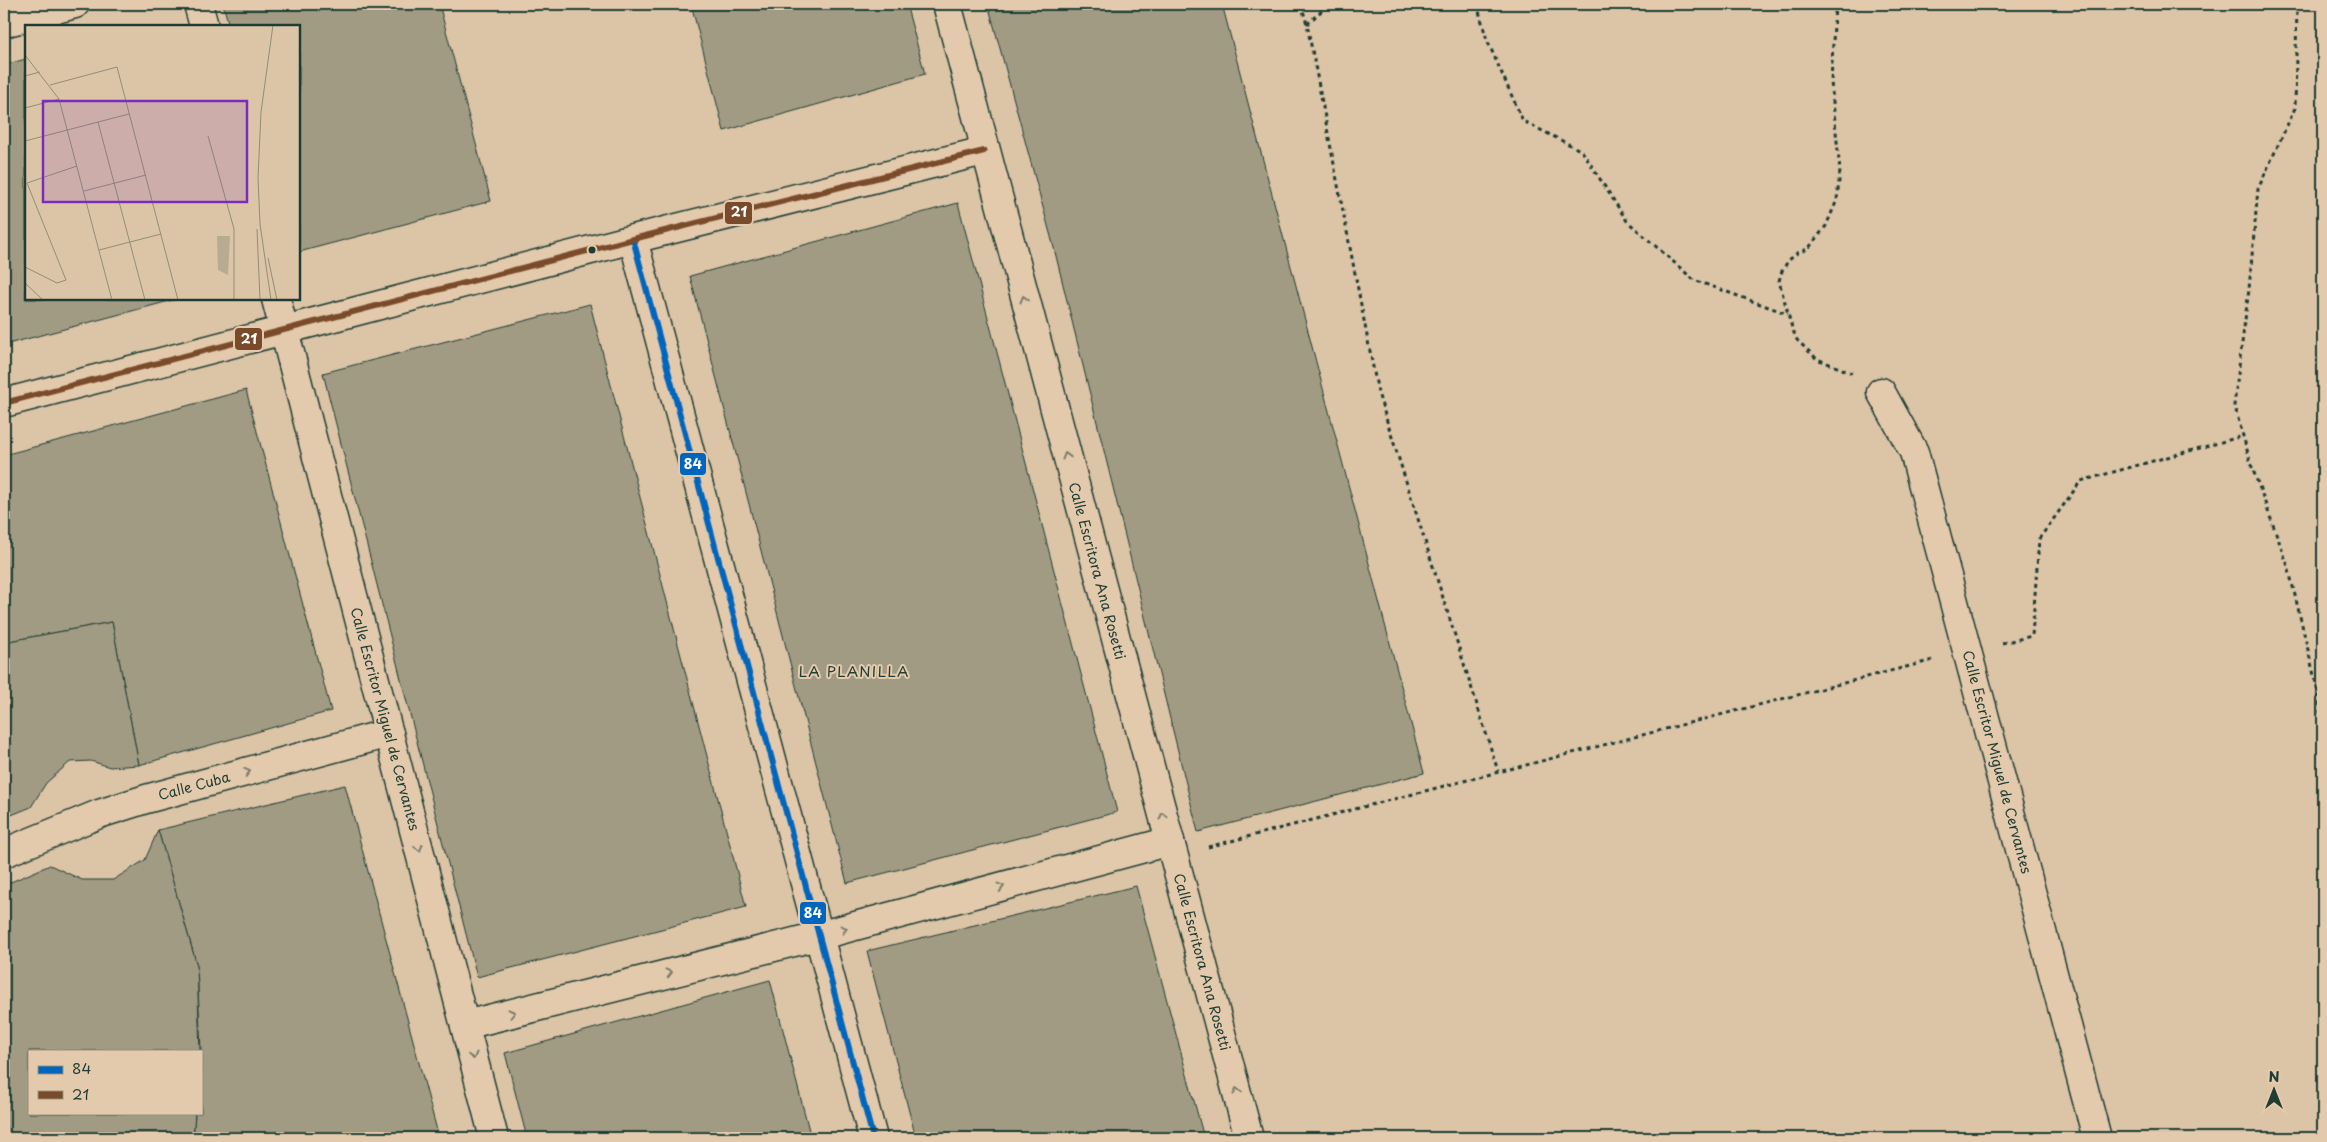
<svg xmlns="http://www.w3.org/2000/svg" width="2327" height="1142" font-family="'Playpen Sans',sans-serif">
	<style>
		.building { fill: #a29b83; stroke: #1f3d34 }
		.lines { fill: none; stroke-linecap: round; stroke-linejoin: round }
		.minor-casing { stroke: #1f3d34; stroke-width: 31 }
		.path { stroke: #1f3d34; stroke-width: 3; stroke-dasharray: 4 4; stroke-linecap: butt }
		.minor { stroke: #e4caac; stroke-width: 28 }
		.bus-1-casing { stroke: #e4caac; stroke-width: 10 }
		.bus-2-casing { stroke: #e4caac; stroke-width: 10 }
		.bus-1 { stroke: #0065bd; stroke-width: 6 }
		.bus-2 { stroke: #7a4b2a; stroke-width: 6 }
		.oneway { stroke: #787c6a }
		.bus-dot { fill: #1f3d34; stroke: #e4caac; stroke-width: 2 }
		.labels { text-anchor: middle; stroke-width: 4; stroke-linejoin: round; paint-order: stroke }
		.street-label { font-size: 14px; fill: #1f3d34; stroke: #e4caac }
		.neighbourhood-label { font-size: 15px; letter-spacing: 1px; fill: #1f3d34; stroke: #e4caac }
		.inset-road { fill: none; stroke: #908e79; stroke-width: 1 }
		.view { fill: #7b2cbf; fill-opacity: 0.15; stroke: #7b2cbf; stroke-width: 2.5 }
		.inset-edge { fill: none; stroke: #1f3d34; stroke-width: 2.5 }
		.line-badge { stroke: #e4caac; stroke-width: 2 }
		.badge-label { font-size: 14px; text-anchor: middle; font-weight: bold; fill: #fff }
	</style>
	<rect width="100%" height="100%" fill="#dcc4a7"/>
	<filter id="ink" filterUnits="userSpaceOnUse"><feTurbulence type="fractalNoise" baseFrequency=".02" numOctaves="2"/><feDisplacementMap in="SourceGraphic" scale="10" xChannelSelector="R" yChannelSelector="G"/><feConvolveMatrix kernelMatrix="1 2 1 2 8 2 1 2 1" color-interpolation-filters="sRGB"/></filter>
	<g filter="url(#ink)">
		<g class="building">
			<path d="M 223,4 L 439,4 L 491,201 L 299,252 L 299,26 L 229,26 Z"/>
			<path d="M 691,4 L 906,4 L 925,74 L 724,131 Z"/>
			<path d="M 988,4 L 1222,4 L 1424,773 L 1198,832 L 1054,248 Z"/>
			<path d="M 26,59 L 26,299 L 177,299 L 4,345 L 4,65 Z"/>
			<path d="M 958,203 L 1117,812 L 847,883 L 690,276 Z"/>
			<path d="M 590,304 L 746,907 L 477,977 L 323,373 Z"/>
			<path d="M 246,390 L 331,711 L 139,765 L 112,622 L 4,642 L 4,455 Z"/>
			<path d="M 112,622 L 139,765 L 110,767 L 91,761 L 70,762 L 46,783 L 31,807 L 4,818 L 4,642 Z"/>
			<path d="M 345,785 L 439,1138 L 193,1138 L 195,1113 L 201,1113 L 201,1051 L 197,966 L 158,830 Z"/>
			<path d="M 158,830 L 197,966 L 200,1051 L 29,1051 L 29,1113 L 195,1113 L 193,1138 L 4,1138 L 4,885 L 50,865 L 82,880 L 113,880 L 145,860 Z"/>
			<path d="M 1136,886 L 1204,1138 L 916,1138 L 867,951 Z"/>
			<path d="M 770,980 L 811,1138 L 527,1138 L 505,1053 Z"/>
		</g>
		<g class="lines">
			<g class="minor-casing">
				<g id="minor">
					<path d="M 198,4 L 204,26"/>
					<path d="M 947,4 L 1249,1138"/>
					<path d="M 4,23 L 75,4"/>
					<path d="M 633,239 L 873,1138"/>
					<path d="M 276,299 L 494,1138"/>
					<path d="M 1881,392 L 1914,452 L 2097,1138"/>
					<path d="M 4,403 L 633,239 L 984,151"/>
					<path d="M 4,853 L 99,814 L 146,799 L 389,733"/>
					<path d="M 465,1025 L 818,936 L 1170,841"/>
				</g>
			</g>
			<g class="path">
				<path d="M 1301,4 L 1307,24 L 1378,393 L 1498,771"/>
				<path d="M 1477,4 L 1487,40 L 1523,121 L 1582,151 L 1627,221 L 1694,280 L 1788,314"/>
				<path d="M 1835,4 L 1831,82 L 1840,171 L 1837,200 L 1826,226 L 1808,249 L 1797,253 L 1788,261 L 1782,271 L 1779,281 L 1792,328 L 1797,340 L 1817,359 L 1852,373"/>
				<path d="M 2297,4 L 2295,108 L 2258,189 L 2249,289 L 2234,405 L 2252,467 L 2288,566 L 2318,692 L 2323,740"/>
				<path d="M 1307,24 L 1329,4"/>
				<path d="M 2002,643 L 2032,636 L 2039,539 L 2081,481 L 2243,436"/>
				<path d="M 1208,847 L 1933,660"/>
			</g>
			<use href="#minor" class="minor"/>
			<g class="bus-1-casing">
				<path id="bus-1" d="M 633,239 L 873,1138"/>
			</g>
			<g class="bus-2-casing">
				<path id="bus-2" d="M 4,403 L 633,239 L 984,151"/>
			</g>
			<use href="#bus-1" class="bus-1"/>
			<use href="#bus-2" class="bus-2"/>
		</g>
		<defs><path id="oneway-chevron" d="M-2-3.5L2.5 0L-2 3.5" fill="none" stroke-width="1.6" stroke-linecap="round" stroke-linejoin="round" transform="scale(1.25)"/></defs>
		<g class="oneway">
			<use href="#oneway-chevron" transform="translate(1024 299) rotate(-105)"/>
			<use href="#oneway-chevron" transform="translate(1066 456) rotate(-105)"/>
			<use href="#oneway-chevron" transform="translate(247 772) rotate(-15)"/>
			<use href="#oneway-chevron" transform="translate(1163 816) rotate(-105)"/>
			<use href="#oneway-chevron" transform="translate(419 848) rotate(75)"/>
			<use href="#oneway-chevron" transform="translate(1001 887) rotate(-15)"/>
			<use href="#oneway-chevron" transform="translate(844 929) rotate(-15)"/>
			<use href="#oneway-chevron" transform="translate(669 973) rotate(-14)"/>
			<use href="#oneway-chevron" transform="translate(512 1013) rotate(-14)"/>
			<use href="#oneway-chevron" transform="translate(473 1056) rotate(75)"/>
			<use href="#oneway-chevron" transform="translate(1237 1091) rotate(-105)"/>
		</g>
	</g>
	<circle class="bus-dot" cx="592" cy="250" r="4.5"/>
	<g class="labels">
		<g class="street-label">
			<text transform="translate(1097 571) rotate(75)" y="5">Calle Escritora Ana Rosetti</text>
			<text transform="translate(385 719) rotate(75)" y="5">Calle Escritor Miguel de Cervantes</text>
			<text transform="translate(1997 762) rotate(75)" y="5">Calle Escritor Miguel de Cervantes</text>
			<text transform="translate(194 786) rotate(-15)" y="5">Calle Cuba</text>
			<text transform="translate(1202 962) rotate(75)" y="5">Calle Escritora Ana Rosetti</text>
		</g>
		<g class="neighbourhood-label">
			<text x="854" y="677">LA PLANILLA</text>
		</g>
	</g>
	<g transform="translate(25 25)">
		<rect width="275" height="275" fill="#dcc4a7"/>
		<path d="M 192,211 L 205,211 L 203,250 L 193,245 Z" fill="#b9ab92"/>
		<path class="inset-road" d="M 0,30 L 34,74 L 87,275M 0,51 L 15,47M 25,60 L 92,42 L 153,275M 0,83 L 34,74M 73,97 L 120,275M 183,111 L 209,204 L 209,275M 0,116 L 104,89M 59,166 L 121,150M 232,204 L 235,275M 74,225 L 136,209M 243,233 L 252,275M 0,242 L 32,258 L 41,255 L 2,158 L 52,141M 0,258 L 18,275M 246,275 L 235,199 L 233,153 L 236,87 L 248,0"/>
		<path class="view" d="M 18,76 L 222,76 L 222,177 L 18,177 Z"/>
		<rect width="275" height="275" class="inset-edge"/>
	</g>
	<g class="line-badge">
		<rect x="724" y="201" width="29" height="24" rx="5" fill="#7a4b2a"/>
		<rect x="234" y="327" width="29" height="24" rx="5" fill="#7a4b2a"/>
		<rect x="679" y="452" width="28" height="24" rx="5" fill="#0065bd"/>
		<rect x="799" y="901" width="28" height="24" rx="5" fill="#0065bd"/>
	</g>
	<g class="badge-label">
		<text x="739" y="217">21</text>
		<text x="249" y="344">21</text>
		<text x="693" y="469">84</text>
		<text x="813" y="918">84</text>
	</g>
	<rect width="2327" height="1142" fill="none" stroke="#e4caac" stroke-width="20"/>
	<rect x="10" y="10" width="2307" height="1122" fill="none" stroke="#1f3d34" stroke-width="2" filter="url(#ink)"/>
	<rect x="28" y="1050" width="175" height="65" fill="#e4caac" stroke="#95927c"/>
	<rect x="38" y="1066" width="25" height="8" fill="#0065bd" stroke="#95927c"/>
	<text x="72" y="1074" font-size="15" fill="#1f3d34">84</text>
	<rect x="38" y="1091" width="25" height="8" fill="#7a4b2a" stroke="#95927c"/>
	<text x="72" y="1100" font-size="15" fill="#1f3d34">21</text>
	<g transform="translate(2274 1090)" stroke="#e4caac" stroke-width="4" paint-order="stroke">
	<path d="M0-4L9 19L0 12L-9 19Z" fill="#1f3d34"/>
	<text y="-8" font-size="14" font-weight="bold" text-anchor="middle" fill="#1f3d34">N</text>
	</g>
</svg>
